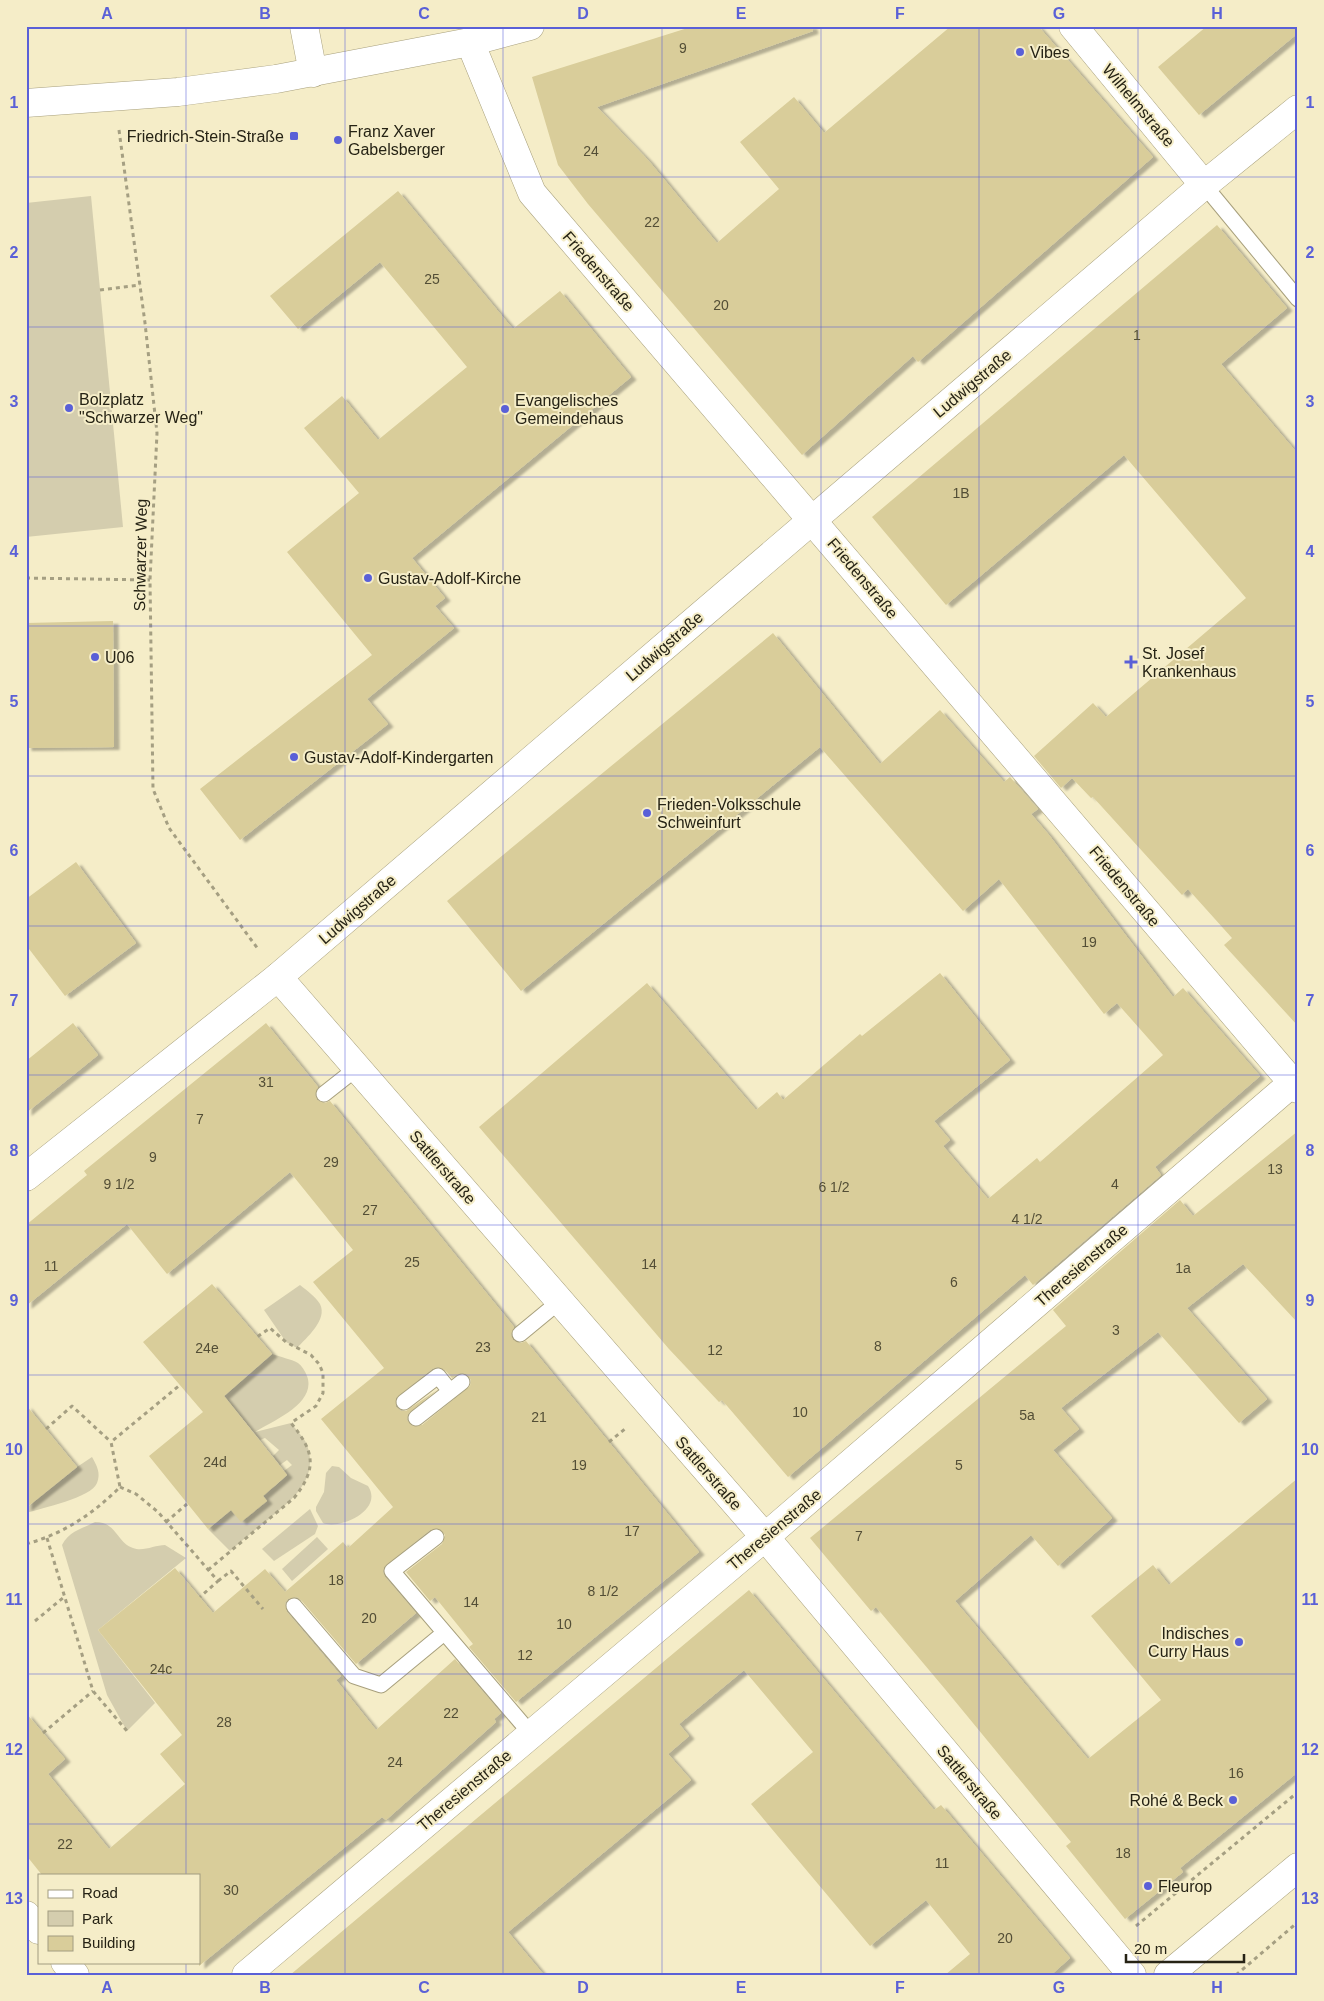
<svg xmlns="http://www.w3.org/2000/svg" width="1324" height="2001" font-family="Helvetica,sans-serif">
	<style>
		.green { fill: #d4cdae }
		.building { fill: #d9cd9a; fill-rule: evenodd; filter: url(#shadow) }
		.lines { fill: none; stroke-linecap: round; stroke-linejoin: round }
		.lane-casing { stroke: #a8a07d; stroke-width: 17 }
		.street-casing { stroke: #a8a07d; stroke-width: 29 }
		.path { stroke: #a59f82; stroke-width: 3; stroke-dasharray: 4 4; stroke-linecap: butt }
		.lane { stroke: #fff; stroke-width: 15 }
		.street { stroke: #fff; stroke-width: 28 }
		.grid { fill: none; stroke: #5a60d7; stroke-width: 1; stroke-opacity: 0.55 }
		.poi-dot { fill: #5a60d7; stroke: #f5edc8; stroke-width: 2 }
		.labels { text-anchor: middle; stroke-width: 4; stroke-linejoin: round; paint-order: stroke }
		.number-label { font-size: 14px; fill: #534e36 }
		.poi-label { font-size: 16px; fill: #262315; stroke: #f5edc8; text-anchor: start }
		.street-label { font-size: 16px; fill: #262315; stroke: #f5edc8 }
		.neatline { fill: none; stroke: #5a60d7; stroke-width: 2 }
		.grid-label { font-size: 16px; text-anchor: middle; font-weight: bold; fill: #5a60d7 }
	</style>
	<defs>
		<filter id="shadow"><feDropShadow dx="5.5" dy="3" stdDeviation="1" flood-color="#0004"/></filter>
	</defs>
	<rect width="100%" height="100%" fill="#f5edc8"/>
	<g class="green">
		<path d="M 91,196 L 123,527 L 26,537 L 26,203 Z"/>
		<path d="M 300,1285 C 306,1290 316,1297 320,1304 C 328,1320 306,1338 297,1348 L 286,1342 L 264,1310 Z"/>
		<path d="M 272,1354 C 280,1357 291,1359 298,1363 C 302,1366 305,1371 307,1376 C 317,1403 274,1420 255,1432 L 291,1423 C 296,1430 304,1437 307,1445 C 319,1479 293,1499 269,1519 C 256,1529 243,1540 230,1551 L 208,1529 L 231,1510 L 267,1501 L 260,1492 L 275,1486 L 287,1475 L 284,1471 L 292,1465 L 287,1460 L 280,1465 L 273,1456 L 279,1450 L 265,1438 L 260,1440 L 224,1396 Z"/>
		<path d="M 92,1457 C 97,1466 101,1473 97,1483 C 91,1498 42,1508 26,1513 L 26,1508 L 77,1467 Z"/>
		<path d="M 332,1466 L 339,1467 L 351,1478 L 368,1486 C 384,1510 340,1530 323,1523 L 316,1511 L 316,1507 L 324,1492 L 326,1473 Z"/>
		<path d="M 310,1509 L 318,1526 L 315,1534 L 274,1561 L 262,1549 Z"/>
		<path d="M 95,1522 C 117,1522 117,1543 133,1548 C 143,1552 155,1545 165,1545 L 186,1558 L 98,1630 L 155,1703 L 127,1731 L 107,1695 L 62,1545 C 69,1531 82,1529 95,1522 Z"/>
		<path d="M 317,1537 L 328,1549 L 292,1581 L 282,1569 Z"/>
	</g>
	<g class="building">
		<path d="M 694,26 L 812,26 L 813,31 L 597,107 L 648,160 L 717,243 L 779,189 L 740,142 L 794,97 L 824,133 L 951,26 L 1038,26 L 1153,157 L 918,362 L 913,356 L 802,455 L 588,204 L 558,165 L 532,77 Z"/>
		<path d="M 1207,26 L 1298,26 L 1298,33 L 1199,115 L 1158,67 Z"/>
		<path d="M 398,191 L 513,329 L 560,291 L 631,377 L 412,558 L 445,598 L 435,606 L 454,628 L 367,699 L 388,724 L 240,840 L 200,789 L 372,655 L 287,552 L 359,493 L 304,428 L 342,396 L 378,440 L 467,367 L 380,262 L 298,329 L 270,296 Z"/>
		<path d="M 1217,225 L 1287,308 L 1221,364 L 1298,454 L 1298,1026 L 1224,945 L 1232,938 L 1188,889 L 1182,895 L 1093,797 L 1091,798 L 1072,778 L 1061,788 L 1034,756 L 1093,703 L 1106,717 L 1246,598 L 1124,455 L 946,605 L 872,517 Z"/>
		<path d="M 113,621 L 114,747 L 26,748 L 26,623 Z"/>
		<path d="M 773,633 L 880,764 L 940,710 L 1004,782 L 1010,777 L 1038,809 L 1031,814 L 1049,835 L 1173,997 L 1183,988 L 1260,1076 L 1155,1167 L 1161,1175 L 1033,1285 L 1025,1275 L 788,1477 L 722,1400 L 719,1402 L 669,1349 L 479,1127 L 647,983 L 756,1110 L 777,1092 L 783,1100 L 860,1034 L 862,1036 L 940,973 L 1010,1060 L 934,1121 L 950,1140 L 943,1146 L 988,1199 L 1037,1158 L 1040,1162 L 1163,1055 L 1117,1003 L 1104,1014 L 999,879 L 963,911 L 820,747 L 521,991 L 447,901 Z"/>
		<path d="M 76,862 L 136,943 L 65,996 L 26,945 L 26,899 Z"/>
		<path d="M 73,1023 L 98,1055 L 26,1113 L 26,1061 Z"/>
		<path d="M 266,1023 L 318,1087 L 315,1095 L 317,1100 L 325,1103 L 330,1101 L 514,1327 L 511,1335 L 513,1340 L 521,1343 L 526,1341 L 699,1552 L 516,1702 L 469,1647 L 473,1644 L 435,1597 L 430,1601 L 406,1572 L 442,1544 L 445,1535 L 440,1529 L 430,1530 L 384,1567 L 383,1572 L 385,1577 L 416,1613 L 356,1664 L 301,1600 L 297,1597 L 288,1599 L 285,1603 L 287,1612 L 341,1676 L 336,1680 L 376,1730 L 455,1659 L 501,1713 L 494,1719 L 496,1722 L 386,1820 L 382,1817 L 199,1966 L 199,1875 L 42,1875 L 26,1855 L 26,1713 L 65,1759 L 48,1774 L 109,1849 L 185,1784 L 160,1754 L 182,1735 L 98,1630 L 175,1568 L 213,1613 L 265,1569 L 285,1592 L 343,1542 L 348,1548 L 393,1507 L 321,1419 L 384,1368 L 313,1282 L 353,1250 L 290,1172 L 167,1274 L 127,1224 L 26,1306 L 26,1225 L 87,1175 L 84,1171 ZM 437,1367 L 445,1370 L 452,1378 L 460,1373 L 466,1374 L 471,1380 L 470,1386 L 422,1425 L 412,1426 L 407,1420 L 408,1414 L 437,1390 L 406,1411 L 401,1411 L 396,1407 L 396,1398 L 432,1369 Z"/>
		<path d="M 1298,1131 L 1298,1323 L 1243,1264 L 1187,1308 L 1267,1399 L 1239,1423 L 1158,1332 L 1061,1408 L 1079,1429 L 1053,1450 L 1112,1518 L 1058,1566 L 1031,1535 L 955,1601 L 1088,1759 L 1161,1700 L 1091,1616 L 1153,1565 L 1169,1585 L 1298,1478 L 1298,1772 L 1180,1868 L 1183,1872 L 1125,1919 L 1066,1846 L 1071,1842 L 945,1689 L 876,1607 L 871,1611 L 810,1538 L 1066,1326 L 1053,1310 L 1180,1200 L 1193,1216 Z"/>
		<path d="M 212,1284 L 272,1354 L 224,1396 L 287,1475 L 263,1496 L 267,1501 L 241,1522 L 231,1510 L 208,1529 L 149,1456 L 203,1412 L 143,1342 Z"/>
		<path d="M 26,1405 L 77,1467 L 26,1508 Z"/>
		<path d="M 749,1590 L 934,1810 L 941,1805 L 1070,1958 L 1051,1975 L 945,1975 L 970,1954 L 926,1900 L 870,1946 L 751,1804 L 813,1752 L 744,1670 L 679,1724 L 689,1736 L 668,1754 L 691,1780 L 508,1932 L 544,1975 L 290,1975 Z"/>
	</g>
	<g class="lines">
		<g class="lane-casing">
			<g id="lane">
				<path d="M 1204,185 L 1298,299"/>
				<path d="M 324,1094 L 357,1068"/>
				<path d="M 520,1334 L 560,1301"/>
				<path d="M 404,1402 L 438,1376 L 450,1391"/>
				<path d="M 416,1418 L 462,1382"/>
				<path d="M 436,1537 L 392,1571 L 531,1734"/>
				<path d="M 294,1606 L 354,1676 L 381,1685 L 444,1633"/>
			</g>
		</g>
		<g class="street-casing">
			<g id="street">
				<path d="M 304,26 L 313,73"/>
				<path d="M 1073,26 L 1204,185"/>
				<path d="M 470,42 L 532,193 L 1298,1089"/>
				<path d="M 26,103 L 178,92 L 276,79 L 470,42 L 530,26"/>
				<path d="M 278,977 L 765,1537 L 1132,1975"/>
				<path d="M 26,1177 L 278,977 L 1204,185 L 1298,109"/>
				<path d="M 26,1915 L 39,1930"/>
				<path d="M 65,1962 L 75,1975"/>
				<path d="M 246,1975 L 765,1537 L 1298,1078"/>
				<path d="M 1168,1975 L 1298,1867"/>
			</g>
		</g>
		<g class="path">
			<path d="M 119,130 L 145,323 L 157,433 L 150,580 L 153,789 L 169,828 L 258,949"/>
			<path d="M 100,290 L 140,285"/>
			<path d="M 26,578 L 150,580"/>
			<path d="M 46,1429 L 72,1406 L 111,1442"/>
			<path d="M 609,1442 L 626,1428"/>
			<path d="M 120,1487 L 136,1494 L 158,1512 L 218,1581 L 200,1597"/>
			<path d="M 166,1522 L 187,1504"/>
			<path d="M 47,1538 L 93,1691 L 127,1731"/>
			<path d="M 26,1544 C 63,1534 93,1514 120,1487 L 111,1442 L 180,1385"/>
			<path d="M 208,1570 L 294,1498 C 318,1468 314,1451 291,1423 L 316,1406 L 323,1393 L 323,1373 L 319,1364 L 311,1355 L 286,1342 L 270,1328 L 257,1337"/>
			<path d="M 218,1581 L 231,1571 L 263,1609"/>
			<path d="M 35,1621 L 64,1597"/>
			<path d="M 43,1733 L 93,1691"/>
			<path d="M 1136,1926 L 1298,1792"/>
			<path d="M 1236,1975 L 1298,1922"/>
		</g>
		<use href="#lane" class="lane"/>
		<use href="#street" class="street"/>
	</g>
	<path class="grid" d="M 186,26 L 186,1875M 345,26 L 345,1975M 503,26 L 503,1975M 662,26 L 662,1975M 821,26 L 821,1975M 979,26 L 979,1975M 1138,26 L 1138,1975M 26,177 L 1298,177M 26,327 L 1298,327M 26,477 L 1298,477M 26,626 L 1298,626M 26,776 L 1298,776M 26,926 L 1298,926M 26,1075 L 1298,1075M 26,1225 L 1298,1225M 26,1375 L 1298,1375M 26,1524 L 1298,1524M 26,1674 L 1298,1674M 26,1824 L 1298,1824M 186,1962 L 186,1975"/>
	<g class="poi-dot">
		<circle cx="1020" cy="52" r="5"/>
		<rect x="289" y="131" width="10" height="10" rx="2.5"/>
		<circle cx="338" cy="140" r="5"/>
		<circle cx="69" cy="408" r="5"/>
		<circle cx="505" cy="409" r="5"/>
		<circle cx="368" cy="578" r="5"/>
		<circle cx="95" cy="657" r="5"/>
		<path d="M1128.5 654.5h5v5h5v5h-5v5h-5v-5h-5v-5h5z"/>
		<circle cx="294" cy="757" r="5"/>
		<circle cx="647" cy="813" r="5"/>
		<circle cx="1239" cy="1642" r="5"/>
		<circle cx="1233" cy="1800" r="5"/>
		<circle cx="1148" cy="1886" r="5"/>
	</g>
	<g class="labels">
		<g class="number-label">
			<text x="683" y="53">9</text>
			<text x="591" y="156">24</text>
			<text x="652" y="227">22</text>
			<text x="432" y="284">25</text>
			<text x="721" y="310">20</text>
			<text x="1137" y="340">1</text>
			<text x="961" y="498">1B</text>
			<text x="1089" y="947">19</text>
			<text x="266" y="1087">31</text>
			<text x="200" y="1124">7</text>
			<text x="153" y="1162">9</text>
			<text x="331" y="1167">29</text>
			<text x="1275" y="1174">13</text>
			<text x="119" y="1189">9 1/2</text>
			<text x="1115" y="1189">4</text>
			<text x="834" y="1192">6 1/2</text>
			<text x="370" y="1215">27</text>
			<text x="1027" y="1224">4 1/2</text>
			<text x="412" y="1267">25</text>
			<text x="649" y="1269">14</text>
			<text x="51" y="1271">11</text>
			<text x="1183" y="1273">1a</text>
			<text x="954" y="1287">6</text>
			<text x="1116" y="1335">3</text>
			<text x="878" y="1351">8</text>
			<text x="483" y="1352">23</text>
			<text x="207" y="1353">24e</text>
			<text x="715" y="1355">12</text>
			<text x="800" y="1417">10</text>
			<text x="1027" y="1420">5a</text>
			<text x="539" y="1422">21</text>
			<text x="215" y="1467">24d</text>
			<text x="579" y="1470">19</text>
			<text x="959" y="1470">5</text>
			<text x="632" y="1536">17</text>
			<text x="859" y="1541">7</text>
			<text x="336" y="1585">18</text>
			<text x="603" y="1596">8 1/2</text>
			<text x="471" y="1607">14</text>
			<text x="369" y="1623">20</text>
			<text x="564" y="1629">10</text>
			<text x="525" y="1660">12</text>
			<text x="161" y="1674">24c</text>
			<text x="451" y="1718">22</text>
			<text x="224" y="1727">28</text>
			<text x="395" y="1767">24</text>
			<text x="1236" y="1778">16</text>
			<text x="65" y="1849">22</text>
			<text x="1123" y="1858">18</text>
			<text x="942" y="1868">11</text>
			<text x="231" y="1895">30</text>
			<text x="1005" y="1943">20</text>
		</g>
		<g class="poi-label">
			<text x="1030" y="58">Vibes</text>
			<text x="348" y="137">Franz Xaver<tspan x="348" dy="18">Gabelsberger</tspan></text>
			<text x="284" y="142" text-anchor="end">Friedrich-Stein-Straße</text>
			<text x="79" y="405">Bolzplatz<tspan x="79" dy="18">"Schwarzer Weg"</tspan></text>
			<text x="515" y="406">Evangelisches<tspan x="515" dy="18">Gemeindehaus</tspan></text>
			<text x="378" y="584">Gustav-Adolf-Kirche</text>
			<text x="1142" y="659">St. Josef<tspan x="1142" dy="18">Krankenhaus</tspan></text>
			<text x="105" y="663">U06</text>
			<text x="304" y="763">Gustav-Adolf-Kindergarten</text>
			<text x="657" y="810">Frieden-Volksschule<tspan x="657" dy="18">Schweinfurt</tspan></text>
			<text x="1229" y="1639" text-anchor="end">Indisches<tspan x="1229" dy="18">Curry Haus</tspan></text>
			<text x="1223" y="1806" text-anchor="end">Rohé &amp; Beck</text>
			<text x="1158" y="1892">Fleurop</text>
		</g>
		<g class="street-label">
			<text transform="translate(1139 105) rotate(50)" y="6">Wilhelmstraße</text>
			<text transform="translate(599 271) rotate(49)" y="6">Friedenstraße</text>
			<text transform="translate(972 383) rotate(-40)" y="6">Ludwigstraße</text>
			<text transform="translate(140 555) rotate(-89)" y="6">Schwarzer Weg</text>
			<text transform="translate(863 578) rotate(50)" y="6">Friedenstraße</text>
			<text transform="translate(664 646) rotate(-41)" y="6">Ludwigstraße</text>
			<text transform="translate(1125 886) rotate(50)" y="6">Friedenstraße</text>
			<text transform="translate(357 909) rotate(-41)" y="6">Ludwigstraße</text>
			<text transform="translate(443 1167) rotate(49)" y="6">Sattlerstraße</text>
			<text transform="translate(1081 1265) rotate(-41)" y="6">Theresienstraße</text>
			<text transform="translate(709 1473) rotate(49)" y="6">Sattlerstraße</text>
			<text transform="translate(774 1529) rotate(-40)" y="6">Theresienstraße</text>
			<text transform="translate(970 1782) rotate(50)" y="6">Sattlerstraße</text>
			<text transform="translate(464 1790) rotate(-40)" y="6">Theresienstraße</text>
		</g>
	</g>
	<rect width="1324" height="2001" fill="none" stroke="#f5edc8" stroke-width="55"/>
	<rect x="38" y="1874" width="162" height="90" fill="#f5edc8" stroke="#a29c80"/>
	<rect x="48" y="1890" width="25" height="8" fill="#ffffff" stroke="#a29c80"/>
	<text x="82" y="1898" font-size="15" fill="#262315">Road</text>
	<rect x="48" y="1911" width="25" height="15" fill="#d4cdae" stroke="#a29c80"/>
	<text x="82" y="1924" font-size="15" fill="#262315">Park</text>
	<rect x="48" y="1936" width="25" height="15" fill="#d9cd9a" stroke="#a29c80"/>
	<text x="82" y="1948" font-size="15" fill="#262315">Building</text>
	<path d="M1126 1954v8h118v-8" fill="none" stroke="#262315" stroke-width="2.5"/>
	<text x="1134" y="1954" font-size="15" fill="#262315" stroke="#f5edc8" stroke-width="4" paint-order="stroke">20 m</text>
	<rect x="28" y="28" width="1268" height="1946" class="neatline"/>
	<g class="grid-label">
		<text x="107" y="19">A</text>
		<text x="265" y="19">B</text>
		<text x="424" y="19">C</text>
		<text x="583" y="19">D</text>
		<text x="741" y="19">E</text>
		<text x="900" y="19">F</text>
		<text x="1059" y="19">G</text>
		<text x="1217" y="19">H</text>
		<text x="14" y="108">1</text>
		<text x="1310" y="108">1</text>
		<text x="14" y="258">2</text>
		<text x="1310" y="258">2</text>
		<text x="14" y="407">3</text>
		<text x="1310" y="407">3</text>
		<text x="14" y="557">4</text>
		<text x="1310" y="557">4</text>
		<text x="14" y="707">5</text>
		<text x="1310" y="707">5</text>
		<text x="14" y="856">6</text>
		<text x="1310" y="856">6</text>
		<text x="14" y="1006">7</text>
		<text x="1310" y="1006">7</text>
		<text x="14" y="1156">8</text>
		<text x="1310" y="1156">8</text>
		<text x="14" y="1306">9</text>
		<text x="1310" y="1306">9</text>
		<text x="14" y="1455">10</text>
		<text x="1310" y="1455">10</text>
		<text x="14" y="1605">11</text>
		<text x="1310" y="1605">11</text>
		<text x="14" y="1755">12</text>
		<text x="1310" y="1755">12</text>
		<text x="14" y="1904">13</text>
		<text x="1310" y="1904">13</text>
		<text x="107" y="1993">A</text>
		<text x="265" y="1993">B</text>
		<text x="424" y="1993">C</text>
		<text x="583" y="1993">D</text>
		<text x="741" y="1993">E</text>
		<text x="900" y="1993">F</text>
		<text x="1059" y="1993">G</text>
		<text x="1217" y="1993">H</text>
	</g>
</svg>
